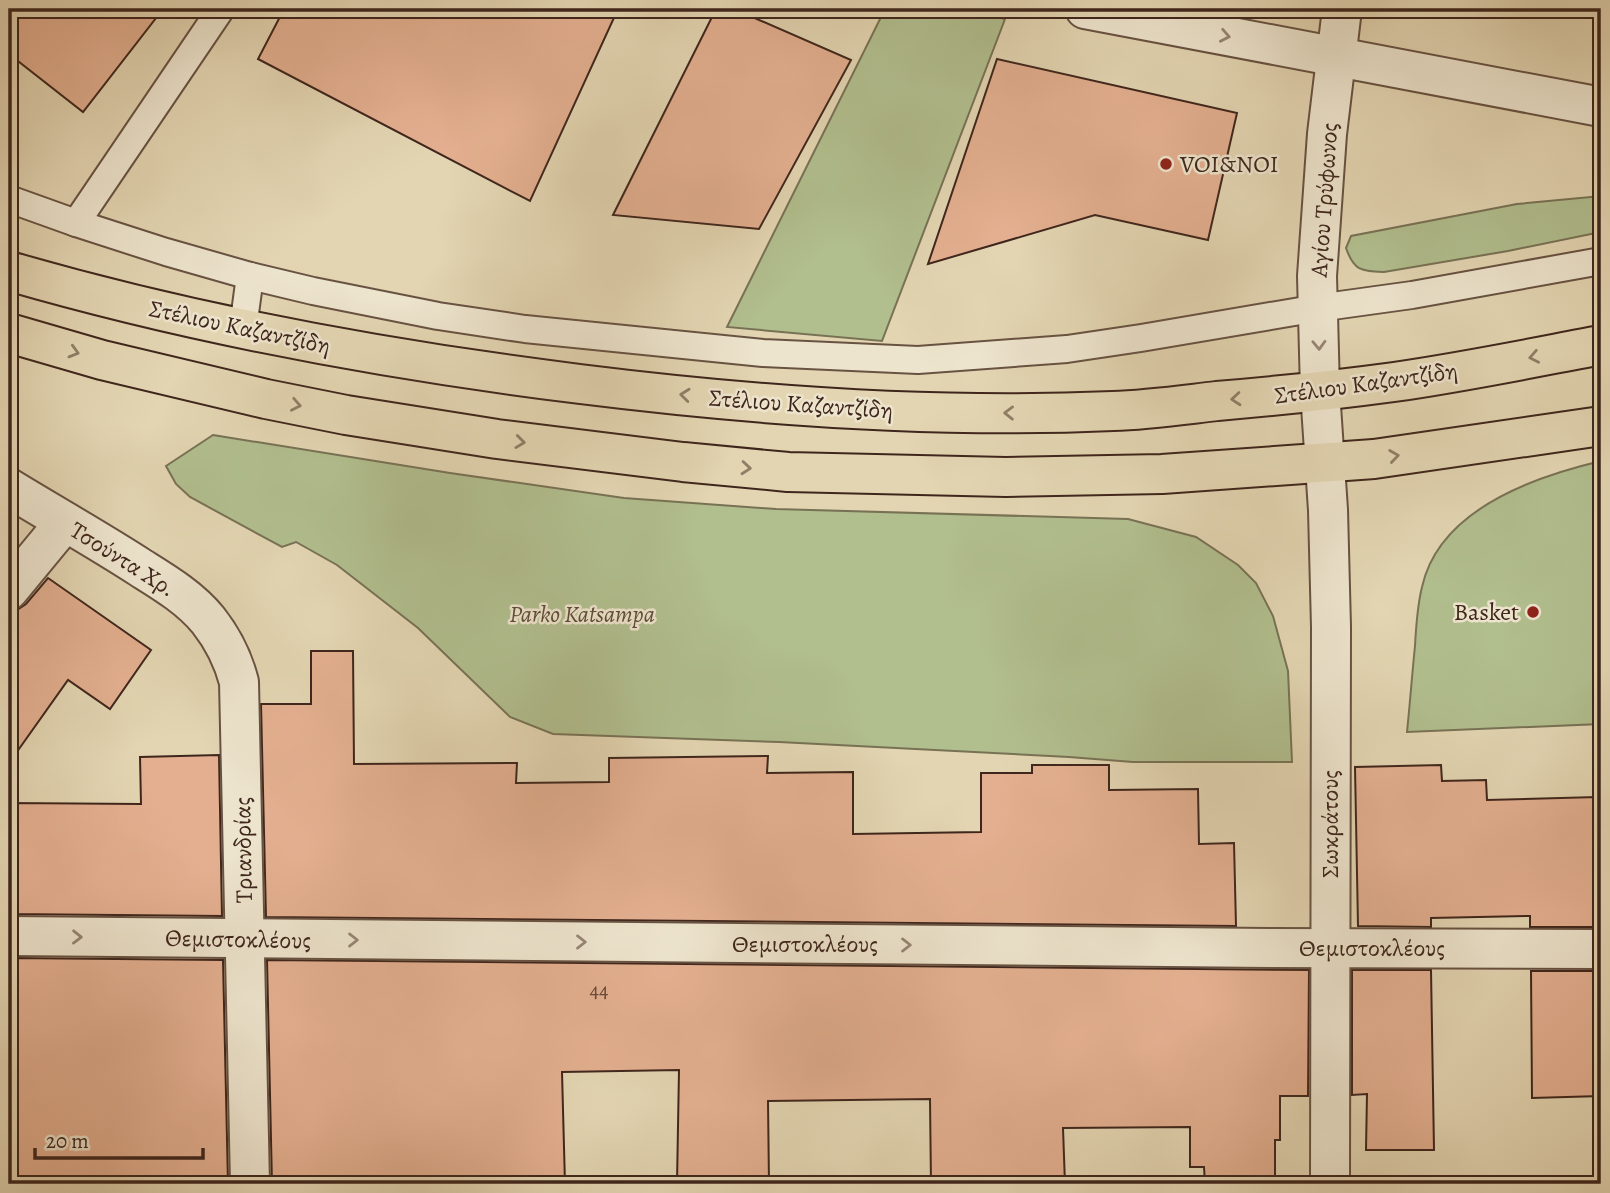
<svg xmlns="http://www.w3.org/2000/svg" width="1610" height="1193" font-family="Alegreya,serif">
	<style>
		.green { fill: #b1be8e; stroke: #787255; stroke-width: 2 }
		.building { fill: #e3af90; stroke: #3f261c; stroke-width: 2 }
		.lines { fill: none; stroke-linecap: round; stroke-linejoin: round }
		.lane-casing { stroke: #685242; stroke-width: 30 }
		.street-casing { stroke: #685242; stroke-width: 42 }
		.primary-casing { stroke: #3f261c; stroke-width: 42 }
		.lane { stroke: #ede4cd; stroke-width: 26 }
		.street { stroke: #ede4cd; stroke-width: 38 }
		.primary { stroke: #e3d5b2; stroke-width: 38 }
		.oneway { stroke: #968574 }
		.oneway2 { stroke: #917e67 }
		.poi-dot { fill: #8f2418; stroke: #ede4cd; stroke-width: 2.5 }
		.labels { text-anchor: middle; stroke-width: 5; stroke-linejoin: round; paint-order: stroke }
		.number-label { font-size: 21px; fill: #684839 }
		.poi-label { font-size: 24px; fill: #3f261c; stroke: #ede4cd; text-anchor: start }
		.street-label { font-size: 24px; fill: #3f261c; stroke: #ede4cd }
		.park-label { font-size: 24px; font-style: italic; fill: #5c4c38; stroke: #ede4cd }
	</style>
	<rect width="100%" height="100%" fill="#e3d5b2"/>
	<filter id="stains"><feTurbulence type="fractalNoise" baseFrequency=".00286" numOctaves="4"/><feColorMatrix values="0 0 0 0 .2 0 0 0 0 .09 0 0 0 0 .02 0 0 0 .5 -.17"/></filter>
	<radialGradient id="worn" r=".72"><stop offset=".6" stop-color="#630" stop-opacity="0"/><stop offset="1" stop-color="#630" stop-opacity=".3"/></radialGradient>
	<g class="green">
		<path d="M 885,9 L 959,9 L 1005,19 L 882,341 L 727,327 Z"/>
		<path d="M 1601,196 L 1601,232 L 1508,251 L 1384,272 C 1361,271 1354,271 1346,248 L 1351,236 L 1517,204 Z"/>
		<path d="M 213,435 L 450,473 L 624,498 L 776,509 L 1128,519 L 1196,537 L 1238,565 L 1256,583 L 1273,616 L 1288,671 L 1292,762 L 1133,762 L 1069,757 L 779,742 L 553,734 L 510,717 L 418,628 L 337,565 L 296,542 L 282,547 L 190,497 L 176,484 L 166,466 Z"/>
		<path d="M 1601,461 L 1601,724 L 1407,732 C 1410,703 1412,675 1415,646 C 1416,627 1417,607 1422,587 C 1439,510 1533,477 1601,461 Z"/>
	</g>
	<g class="building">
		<path d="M 9,9 L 163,9 L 83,112 L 9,54 Z"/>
		<path d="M 284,9 L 618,9 L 530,201 L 258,59 Z"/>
		<path d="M 716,9 L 734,9 L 851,60 L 759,229 L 613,215 Z"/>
		<path d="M 997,59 L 1237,113 L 1208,240 L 1095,215 L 928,264 Z"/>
		<path d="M 48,578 L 151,650 L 110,709 L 68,680 L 9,763 L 9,616 L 12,611 L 17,610 L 26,604 Z"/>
		<path d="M 311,651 L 353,651 L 354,764 L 517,763 L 516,783 L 609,782 L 609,758 L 768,756 L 767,773 L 853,772 L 853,834 L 981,832 L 981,773 L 1032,773 L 1032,765 L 1109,765 L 1109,790 L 1198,789 L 1199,844 L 1234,843 L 1236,926 L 266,917 L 261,704 L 311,704 Z"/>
		<path d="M 219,755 L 222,916 L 9,914 L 9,803 L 141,804 L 140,757 Z"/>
		<path d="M 1441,765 L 1442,781 L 1486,780 L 1487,800 L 1597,797 L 1598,830 L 1601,830 L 1601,927 L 1530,927 L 1530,916 L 1431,918 L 1431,927 L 1358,926 L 1355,767 Z"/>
		<path d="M 9,958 L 223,960 L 228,1184 L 9,1184 Z"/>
		<path d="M 267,960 L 1309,970 L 1308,1096 L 1280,1096 L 1280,1140 L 1275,1140 L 1275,1184 L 1205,1184 L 1204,1167 L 1190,1167 L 1190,1127 L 1063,1128 L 1065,1184 L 931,1184 L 930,1099 L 768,1101 L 769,1184 L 677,1184 L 679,1070 L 562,1072 L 565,1184 L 272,1184 Z"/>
		<path d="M 1352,970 L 1431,970 L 1434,1150 L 1366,1150 L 1367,1094 L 1352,1095 Z"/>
		<path d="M 1531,971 L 1601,971 L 1601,1096 L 1532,1098 Z"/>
	</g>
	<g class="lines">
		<g class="lane-casing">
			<g id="lane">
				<path d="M 9,199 L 76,223 L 221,9"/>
				<path d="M 76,223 L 166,252 L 250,276 L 313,291 L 438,316 L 525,329 L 763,353 L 918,360 L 1067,349 L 1141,338 L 1318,308 L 1412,295 L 1601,261"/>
				<path d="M 243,328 L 250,276"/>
			</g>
		</g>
		<g class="street-casing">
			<g id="street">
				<path d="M 1085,9 L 1601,107"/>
				<path d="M 9,488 C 53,515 98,540 141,568 C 165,583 190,598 208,620 C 223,639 233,659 239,682 L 250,1184"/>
				<path d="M 9,590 L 65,522"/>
				<path d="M 9,936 L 1269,948 L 1601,949"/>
				<path d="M 1330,1184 L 1331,627 L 1328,510 L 1320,391 L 1317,276 L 1327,134 L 1342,9"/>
			</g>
		</g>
		<g class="primary-casing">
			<g id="primary">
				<path d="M 9,271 C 195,325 387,360 580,384 C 756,406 935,419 1113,411 C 1147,410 1182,405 1217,401 C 1276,396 1335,390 1394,382 C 1464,372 1532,358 1601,345"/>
				<path d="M 9,333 L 102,360 L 266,399 L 346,415 L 497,439 L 683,462 L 788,472 L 1006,477 L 1162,474 L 1374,459 L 1601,426"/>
			</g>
		</g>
		<use href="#lane" class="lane"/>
		<use href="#street" class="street"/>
		<use href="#primary" class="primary"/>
	</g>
	<defs><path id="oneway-chevron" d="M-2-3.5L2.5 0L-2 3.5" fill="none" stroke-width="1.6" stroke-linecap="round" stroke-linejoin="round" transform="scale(1.75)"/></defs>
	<g class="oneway">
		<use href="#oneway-chevron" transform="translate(1225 36) rotate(11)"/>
		<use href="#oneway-chevron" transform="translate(1319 345) rotate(88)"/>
		<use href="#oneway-chevron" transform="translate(77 937) rotate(1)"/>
		<use href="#oneway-chevron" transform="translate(353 940)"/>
		<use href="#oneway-chevron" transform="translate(581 942)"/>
		<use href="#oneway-chevron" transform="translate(906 945)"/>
	</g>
	<g class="oneway2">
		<use href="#oneway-chevron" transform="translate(74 352) rotate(16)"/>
		<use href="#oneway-chevron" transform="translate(1534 357) rotate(169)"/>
		<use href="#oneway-chevron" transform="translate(685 395) rotate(-174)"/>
		<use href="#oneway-chevron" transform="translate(1236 399) rotate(175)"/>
		<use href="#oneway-chevron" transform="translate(296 405) rotate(11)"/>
		<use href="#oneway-chevron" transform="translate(1009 413) rotate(-179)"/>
		<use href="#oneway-chevron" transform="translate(520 442) rotate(7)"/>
		<use href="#oneway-chevron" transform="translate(1394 456) rotate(-8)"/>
		<use href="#oneway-chevron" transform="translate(746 468) rotate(5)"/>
	</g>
	<g class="poi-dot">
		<circle cx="1166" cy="164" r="7"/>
		<circle cx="1533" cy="612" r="7"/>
	</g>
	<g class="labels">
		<g class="number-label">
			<text x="599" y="997">44</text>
		</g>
		<g class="poi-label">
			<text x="1180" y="172">VOI&amp;NOI</text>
			<text x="1519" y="620" text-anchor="end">Basket</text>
		</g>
		<g class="street-label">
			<text transform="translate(1324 200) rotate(-86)" y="8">Αγίου Τρύφωνος</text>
			<text transform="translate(240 327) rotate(12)" y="8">Στέλιου Καζαντζίδη</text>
			<text transform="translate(1366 383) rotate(-8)" y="8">Στέλιου Καζαντζίδη</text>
			<text transform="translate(801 404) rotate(4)" y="8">Στέλιου Καζαντζίδη</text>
			<text transform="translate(123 559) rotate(32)" y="8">Τσούντα Χρ.</text>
			<text transform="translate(1330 824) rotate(-90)" y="8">Σωκράτους</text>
			<text transform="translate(243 850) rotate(-91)" y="8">Τριανδρίας</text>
			<text transform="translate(238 939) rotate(1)" y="8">Θεμιστοκλέους</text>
			<text x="805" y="952">Θεμιστοκλέους</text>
			<text x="1372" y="956">Θεμιστοκλέους</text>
		</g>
		<g class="park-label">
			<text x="582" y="622">Parko Katsampa</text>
		</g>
	</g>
	<rect width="1610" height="1193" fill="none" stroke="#e3d5b2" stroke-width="35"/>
	<rect x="10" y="10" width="1589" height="1172" fill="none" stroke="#3f261c" stroke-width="3.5"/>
	<rect x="18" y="18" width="1575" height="1158" fill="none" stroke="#3f261c" stroke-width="2"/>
	<path d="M35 1148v10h168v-10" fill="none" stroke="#3f261c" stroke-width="3.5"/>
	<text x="46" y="1148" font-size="21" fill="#3f261c" stroke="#ede4cd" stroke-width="5" paint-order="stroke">20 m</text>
	<rect width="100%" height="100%" filter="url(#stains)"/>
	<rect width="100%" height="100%" fill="url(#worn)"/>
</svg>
